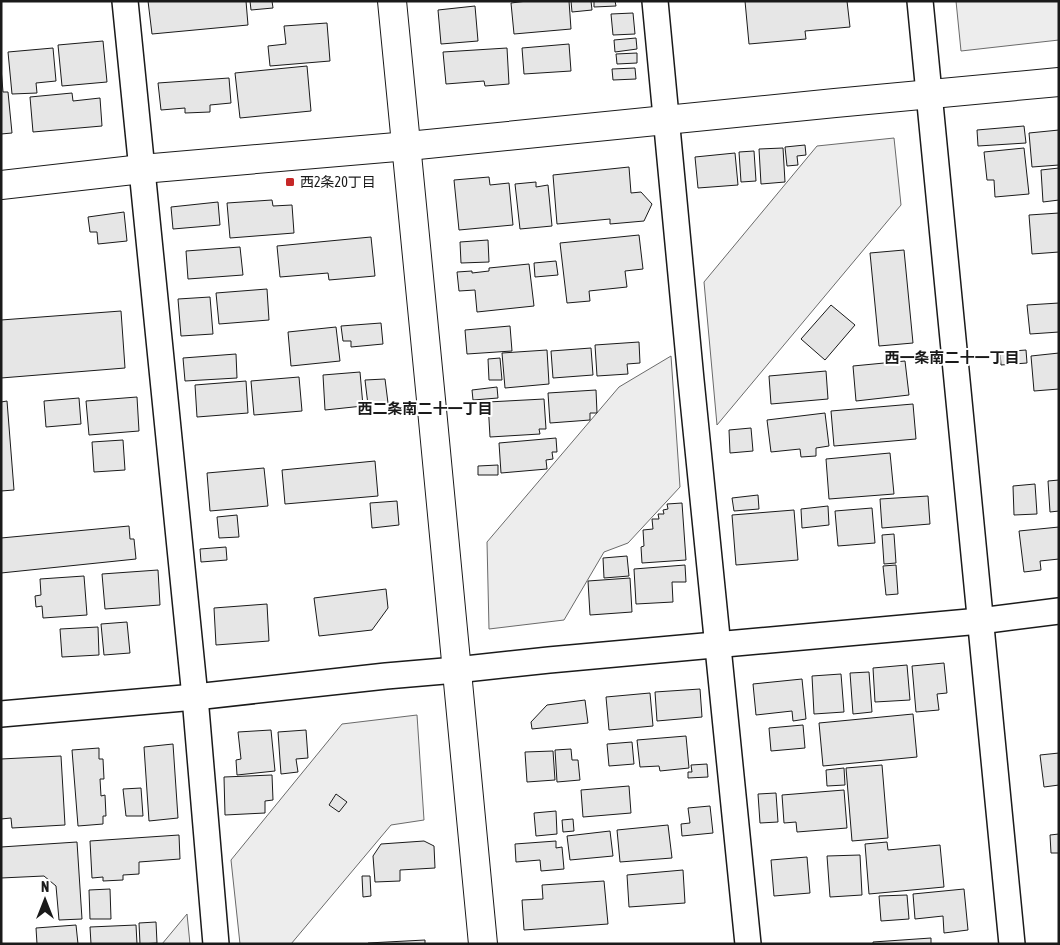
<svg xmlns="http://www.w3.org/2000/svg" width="1060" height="945" font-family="'Asap Condensed','Noto Sans JP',sans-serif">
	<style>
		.built { fill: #ededed; stroke: #6a6a6a }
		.building { fill: #e6e6e6; stroke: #1a1a1a }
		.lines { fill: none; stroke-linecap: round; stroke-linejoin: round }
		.street-casing { stroke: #1a1a1a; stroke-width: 28 }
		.secondary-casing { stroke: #1a1a1a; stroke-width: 30 }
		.street { stroke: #fff; stroke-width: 25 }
		.secondary { stroke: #fff; stroke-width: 28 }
		.poi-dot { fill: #c62828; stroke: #fff; stroke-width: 2 }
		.labels { text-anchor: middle; stroke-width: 4; stroke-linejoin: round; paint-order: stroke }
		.poi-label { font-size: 14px; fill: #1a1a1a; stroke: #fff; text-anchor: start }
		.neighbourhood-label { font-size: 15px; font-weight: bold; fill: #1a1a1a; stroke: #fff }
	</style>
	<rect width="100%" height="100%" fill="#fff"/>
	<g class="built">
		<path d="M 956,1 L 1059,1 L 1059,40 L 961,51 Z"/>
		<path d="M 894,138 L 901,205 L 717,425 L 704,282 L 817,146 Z"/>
		<path d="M 671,356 L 680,487 L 628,543 L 604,552 L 564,620 L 489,629 L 487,542 L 619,387 Z"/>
		<path d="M 417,715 L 424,820 L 391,825 L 291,944 L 240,944 L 231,860 L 342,724 Z"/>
		<path d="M 187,914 L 190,944 L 162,944 Z"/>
	</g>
	<g class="building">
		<path d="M 148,1 L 246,1 L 248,25 L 152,34 Z"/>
		<path d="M 250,1 L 272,1 L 273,8 L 251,10 Z"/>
		<path d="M 527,1 L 569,1 L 571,29 L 514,34 L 511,3 Z"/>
		<path d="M 571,1 L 591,1 L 592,10 L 572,12 Z"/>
		<path d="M 594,1 L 615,1 L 616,6 L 594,7 Z"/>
		<path d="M 745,1 L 847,1 L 850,27 L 805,31 L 806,39 L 749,44 Z"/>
		<path d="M 475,6 L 478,41 L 441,44 L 438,10 Z"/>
		<path d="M 633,13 L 635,34 L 613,35 L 611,14 Z"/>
		<path d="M 327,23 L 330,61 L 270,66 L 268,46 L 286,44 L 284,26 Z"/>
		<path d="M 636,38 L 637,49 L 615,52 L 614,40 Z"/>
		<path d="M 103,41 L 107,82 L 62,86 L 58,45 Z"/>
		<path d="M 569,44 L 571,71 L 524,74 L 522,48 Z"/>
		<path d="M 53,48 L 56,81 L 36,83 L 37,93 L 12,94 L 8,52 Z"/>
		<path d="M 507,48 L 509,84 L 485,86 L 484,81 L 446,84 L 443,52 Z"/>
		<path d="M 637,53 L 637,63 L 617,64 L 616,54 Z"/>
		<path d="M 307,66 L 311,111 L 240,118 L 235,73 Z"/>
		<path d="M 1,68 L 3,92 L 8,92 L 12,133 L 1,134 Z"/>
		<path d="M 635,68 L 636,79 L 613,80 L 612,69 Z"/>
		<path d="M 229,78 L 231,103 L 210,105 L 210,112 L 185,113 L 185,108 L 161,110 L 158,83 Z"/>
		<path d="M 72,93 L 73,101 L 100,98 L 102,126 L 33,132 L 30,97 Z"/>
		<path d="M 1024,126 L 1026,143 L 978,146 L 977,130 Z"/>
		<path d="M 1059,130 L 1059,165 L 1032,167 L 1029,133 Z"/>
		<path d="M 805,145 L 806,155 L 797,156 L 798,165 L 787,166 L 785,147 Z"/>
		<path d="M 783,148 L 785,182 L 761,184 L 759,149 Z"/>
		<path d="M 1024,148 L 1029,194 L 995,197 L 994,180 L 987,180 L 984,152 Z"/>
		<path d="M 754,151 L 756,181 L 741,182 L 739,152 Z"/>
		<path d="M 735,153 L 738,185 L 698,188 L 695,157 Z"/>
		<path d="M 629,167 L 631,193 L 641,192 L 652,204 L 644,221 L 610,224 L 610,219 L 557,224 L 553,175 Z"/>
		<path d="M 1059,168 L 1059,200 L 1043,202 L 1041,170 Z"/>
		<path d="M 489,177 L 490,185 L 509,183 L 513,225 L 459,230 L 454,180 Z"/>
		<path d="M 536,182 L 536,187 L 548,185 L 552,226 L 520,229 L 515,184 Z"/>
		<path d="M 272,200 L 273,206 L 292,205 L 294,233 L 230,238 L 227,203 Z"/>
		<path d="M 218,202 L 220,225 L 173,229 L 171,207 Z"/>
		<path d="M 124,212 L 127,241 L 98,244 L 97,232 L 90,232 L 88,217 Z"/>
		<path d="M 1059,213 L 1059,252 L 1032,254 L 1029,215 Z"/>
		<path d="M 639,235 L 643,269 L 625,271 L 627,287 L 589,291 L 590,301 L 567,303 L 560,243 Z"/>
		<path d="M 371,237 L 375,276 L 329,280 L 328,273 L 280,277 L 277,246 Z"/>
		<path d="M 488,240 L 489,262 L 461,263 L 460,242 Z"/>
		<path d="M 240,247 L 243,275 L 188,279 L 186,251 Z"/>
		<path d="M 904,250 L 913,343 L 879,346 L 870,253 Z"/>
		<path d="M 556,261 L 558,275 L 535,277 L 534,263 Z"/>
		<path d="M 529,264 L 534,306 L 477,312 L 475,290 L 459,291 L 457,272 L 472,271 L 472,273 L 489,271 L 489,268 Z"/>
		<path d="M 267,289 L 269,320 L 219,324 L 216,293 Z"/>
		<path d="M 210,297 L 213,334 L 181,336 L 178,299 Z"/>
		<path d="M 1059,303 L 1059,332 L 1030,334 L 1027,305 Z"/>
		<path d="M 831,305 L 855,325 L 825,360 L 801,339 Z"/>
		<path d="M 121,311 L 125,368 L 1,378 L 1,320 Z"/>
		<path d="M 381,323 L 383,344 L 351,347 L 351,341 L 343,341 L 341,326 Z"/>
		<path d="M 510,326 L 512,351 L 467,354 L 465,330 Z"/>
		<path d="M 336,327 L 340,361 L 291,366 L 288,332 Z"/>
		<path d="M 639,342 L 640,363 L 627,364 L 628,374 L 597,376 L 595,345 Z"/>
		<path d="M 591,348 L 593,375 L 553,378 L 551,351 Z"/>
		<path d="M 547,350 L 549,384 L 505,388 L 502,353 Z"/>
		<path d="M 1026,350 L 1027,363 L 1001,365 L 1000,352 Z"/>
		<path d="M 1059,353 L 1059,389 L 1034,391 L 1031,356 Z"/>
		<path d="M 236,354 L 237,378 L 185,381 L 183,358 Z"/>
		<path d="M 500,358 L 502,380 L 489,380 L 488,359 Z"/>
		<path d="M 905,361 L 909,395 L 856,401 L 853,366 Z"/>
		<path d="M 826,371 L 828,399 L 771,404 L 769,376 Z"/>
		<path d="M 360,372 L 363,406 L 325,410 L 323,375 Z"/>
		<path d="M 299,377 L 302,411 L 254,415 L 251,381 Z"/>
		<path d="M 385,379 L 388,403 L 368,405 L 365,380 Z"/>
		<path d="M 246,381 L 248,413 L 197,417 L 195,385 Z"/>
		<path d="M 497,387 L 498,398 L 473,400 L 472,390 Z"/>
		<path d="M 596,390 L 597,413 L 590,413 L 590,420 L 550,423 L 548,393 Z"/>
		<path d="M 137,397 L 139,431 L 89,435 L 86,401 Z"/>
		<path d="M 79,398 L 81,424 L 46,427 L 44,401 Z"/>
		<path d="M 544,399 L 546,429 L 539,429 L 540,434 L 490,437 L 488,402 Z"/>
		<path d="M 7,401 L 14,490 L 1,491 L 1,402 Z"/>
		<path d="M 913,404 L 916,439 L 834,446 L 831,411 Z"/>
		<path d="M 825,413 L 829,446 L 816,448 L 816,456 L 801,457 L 800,449 L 771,452 L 767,420 Z"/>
		<path d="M 751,428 L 753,451 L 730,453 L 729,430 Z"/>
		<path d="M 556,438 L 557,452 L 552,452 L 553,459 L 546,460 L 547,469 L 501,473 L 499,443 Z"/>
		<path d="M 123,440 L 125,470 L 94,472 L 92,442 Z"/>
		<path d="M 890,453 L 894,494 L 829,499 L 826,459 Z"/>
		<path d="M 375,461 L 378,496 L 285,504 L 282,470 Z"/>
		<path d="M 498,465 L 498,475 L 478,475 L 478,466 Z"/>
		<path d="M 264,468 L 268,506 L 210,511 L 207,473 Z"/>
		<path d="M 1059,480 L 1059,511 L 1050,512 L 1048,481 Z"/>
		<path d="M 1035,484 L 1037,514 L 1014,515 L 1013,486 Z"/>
		<path d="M 758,495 L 759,509 L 734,511 L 732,498 Z"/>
		<path d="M 928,496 L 930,524 L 882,528 L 880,499 Z"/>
		<path d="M 397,501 L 399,525 L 372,528 L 370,503 Z"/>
		<path d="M 682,503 L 686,560 L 642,563 L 641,547 L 644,546 L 643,530 L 653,529 L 652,519 L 659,519 L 658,514 L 664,514 L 663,510 L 668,509 L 667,504 Z"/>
		<path d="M 828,506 L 829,525 L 802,528 L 801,509 Z"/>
		<path d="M 872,508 L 875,543 L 838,546 L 835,511 Z"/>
		<path d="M 794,510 L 798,560 L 736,565 L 732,515 Z"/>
		<path d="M 237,515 L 239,537 L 219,538 L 217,517 Z"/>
		<path d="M 129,526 L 130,539 L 134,539 L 136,559 L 1,573 L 1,538 Z"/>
		<path d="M 1059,527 L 1059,559 L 1040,561 L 1041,570 L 1024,572 L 1019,531 Z"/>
		<path d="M 894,534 L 896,563 L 884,564 L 882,535 Z"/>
		<path d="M 226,547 L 227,560 L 201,562 L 200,549 Z"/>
		<path d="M 627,556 L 629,576 L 604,578 L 603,558 Z"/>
		<path d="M 685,565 L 686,582 L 672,582 L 673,602 L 636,604 L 634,569 Z"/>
		<path d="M 896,565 L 898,594 L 886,595 L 883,566 Z"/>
		<path d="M 158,570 L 160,605 L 105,609 L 102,574 Z"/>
		<path d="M 84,576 L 87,615 L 43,618 L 42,606 L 36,607 L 35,596 L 41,595 L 40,579 Z"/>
		<path d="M 630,578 L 632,612 L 590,615 L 588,581 Z"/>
		<path d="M 386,589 L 388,608 L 372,630 L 319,636 L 314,598 Z"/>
		<path d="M 267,604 L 269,641 L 216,645 L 214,608 Z"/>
		<path d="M 127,622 L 130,653 L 104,655 L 101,624 Z"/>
		<path d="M 98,627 L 99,655 L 62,657 L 60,629 Z"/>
		<path d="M 944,663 L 947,693 L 937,694 L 939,710 L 916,712 L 912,666 Z"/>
		<path d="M 907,665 L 910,700 L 875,702 L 873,668 Z"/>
		<path d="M 869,672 L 872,712 L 853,714 L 850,673 Z"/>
		<path d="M 841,674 L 844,712 L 814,714 L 812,676 Z"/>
		<path d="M 802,679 L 806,719 L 793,721 L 792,711 L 756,715 L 753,684 Z"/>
		<path d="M 700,689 L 702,717 L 657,721 L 655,692 Z"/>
		<path d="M 650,693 L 653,726 L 609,730 L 606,697 Z"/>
		<path d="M 585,700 L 588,723 L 532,729 L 531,722 L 547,705 Z"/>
		<path d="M 913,714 L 917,757 L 823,766 L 819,723 Z"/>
		<path d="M 803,725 L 805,748 L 771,751 L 769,728 Z"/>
		<path d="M 271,730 L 275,771 L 237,775 L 236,760 L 241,759 L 238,732 Z"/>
		<path d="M 306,730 L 308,758 L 296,759 L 298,772 L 281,774 L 278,732 Z"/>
		<path d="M 686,736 L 689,768 L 660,771 L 659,766 L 640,767 L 637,740 Z"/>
		<path d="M 632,742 L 634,764 L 609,766 L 607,744 Z"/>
		<path d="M 173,744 L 178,818 L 149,821 L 144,747 Z"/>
		<path d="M 99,748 L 99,759 L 103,759 L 104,779 L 100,779 L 101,796 L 105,795 L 106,816 L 103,816 L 103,824 L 78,826 L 72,750 Z"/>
		<path d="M 571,749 L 572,760 L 578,760 L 580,780 L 557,782 L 555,750 Z"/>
		<path d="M 553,751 L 555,780 L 527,782 L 525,752 Z"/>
		<path d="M 1059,753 L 1059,785 L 1044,787 L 1040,755 Z"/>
		<path d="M 61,756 L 65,825 L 12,828 L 11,818 L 1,819 L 1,759 Z"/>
		<path d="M 707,764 L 708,777 L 688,778 L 688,772 L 692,772 L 691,765 Z"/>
		<path d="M 882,765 L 888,838 L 852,841 L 846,768 Z"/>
		<path d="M 844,768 L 845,785 L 827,786 L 826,770 Z"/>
		<path d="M 272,775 L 273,800 L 265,801 L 265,813 L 225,815 L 224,777 Z"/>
		<path d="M 629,786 L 631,813 L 583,817 L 581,790 Z"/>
		<path d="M 141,788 L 143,816 L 126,816 L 123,789 Z"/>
		<path d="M 844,790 L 847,828 L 797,832 L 796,822 L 784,823 L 782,795 Z"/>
		<path d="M 776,793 L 778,822 L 760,823 L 758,794 Z"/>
		<path d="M 336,794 L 347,802 L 339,812 L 329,805 Z"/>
		<path d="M 710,806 L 713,833 L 682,836 L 681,824 L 690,823 L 688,808 Z"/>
		<path d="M 556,811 L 557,834 L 536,836 L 534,813 Z"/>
		<path d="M 573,819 L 574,831 L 563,832 L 562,820 Z"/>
		<path d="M 668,825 L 672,858 L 620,862 L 617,830 Z"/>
		<path d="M 610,831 L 613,856 L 570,860 L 567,836 Z"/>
		<path d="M 1059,834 L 1059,853 L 1051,853 L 1050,835 Z"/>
		<path d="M 179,835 L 180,859 L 139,862 L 139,874 L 123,875 L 123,880 L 103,881 L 103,877 L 92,878 L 90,841 Z"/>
		<path d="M 424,841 L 434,846 L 435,868 L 400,870 L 400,881 L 375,882 L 373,856 L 381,844 Z"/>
		<path d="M 556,841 L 556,848 L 562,847 L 564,869 L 541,871 L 540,860 L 516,862 L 515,844 Z"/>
		<path d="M 77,842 L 82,919 L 59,920 L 56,886 L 44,876 L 1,878 L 1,847 Z"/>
		<path d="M 887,842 L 888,850 L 940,845 L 944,887 L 869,894 L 865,844 Z"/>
		<path d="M 860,855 L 862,895 L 830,897 L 827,856 Z"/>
		<path d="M 807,857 L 810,893 L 774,896 L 771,860 Z"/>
		<path d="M 683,870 L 685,903 L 629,907 L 627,875 Z"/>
		<path d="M 362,876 L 370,876 L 371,896 L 363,897 Z"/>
		<path d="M 604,881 L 608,924 L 524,930 L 522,900 L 543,899 L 542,885 Z"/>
		<path d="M 110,889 L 111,919 L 90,919 L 89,890 Z"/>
		<path d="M 964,889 L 968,930 L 944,933 L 943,916 L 915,919 L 913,894 Z"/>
		<path d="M 907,895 L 909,919 L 881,921 L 879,896 Z"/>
		<path d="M 156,922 L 157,943 L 140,944 L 139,923 Z"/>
		<path d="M 76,925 L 78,944 L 37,944 L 36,928 Z"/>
		<path d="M 136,925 L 137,944 L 91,944 L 90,927 Z"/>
		<path d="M 931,938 L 931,944 L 873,944 L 873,942 Z"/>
		<path d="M 425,940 L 425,944 L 368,944 L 368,943 Z"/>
	</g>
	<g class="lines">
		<g class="street-casing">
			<g id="street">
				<path d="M 125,1 L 195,697 L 216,944"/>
				<path d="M 655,1 L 691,380 L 748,944"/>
				<path d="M 920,1 L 1012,944"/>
				<path d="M 1,714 L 195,697 L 386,676 L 456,670 L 549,660 L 980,621 L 1059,611"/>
			</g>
		</g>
		<g class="secondary-casing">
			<g id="secondary">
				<path d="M 392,1 C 425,315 451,630 483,944"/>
				<path d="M 1,185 L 142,169 L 408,146 L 835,103 L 1059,82"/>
			</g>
		</g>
		<use href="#street" class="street"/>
		<use href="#secondary" class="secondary"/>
	</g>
	<rect class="poi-dot" x="285" y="177" width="10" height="10" rx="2.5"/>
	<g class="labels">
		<g class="poi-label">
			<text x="300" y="187">西2条20丁目</text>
		</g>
		<g class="neighbourhood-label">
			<text x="952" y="363">西一条南二十一丁目</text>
			<text x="425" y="414">西二条南二十一丁目</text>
		</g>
	</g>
	<rect width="1060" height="945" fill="none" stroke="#1a1a1a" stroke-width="5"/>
	<g transform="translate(45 900)" stroke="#ffffff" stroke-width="4" paint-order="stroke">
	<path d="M0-4L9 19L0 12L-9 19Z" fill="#1a1a1a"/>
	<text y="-8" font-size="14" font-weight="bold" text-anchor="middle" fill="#1a1a1a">N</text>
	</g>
</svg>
